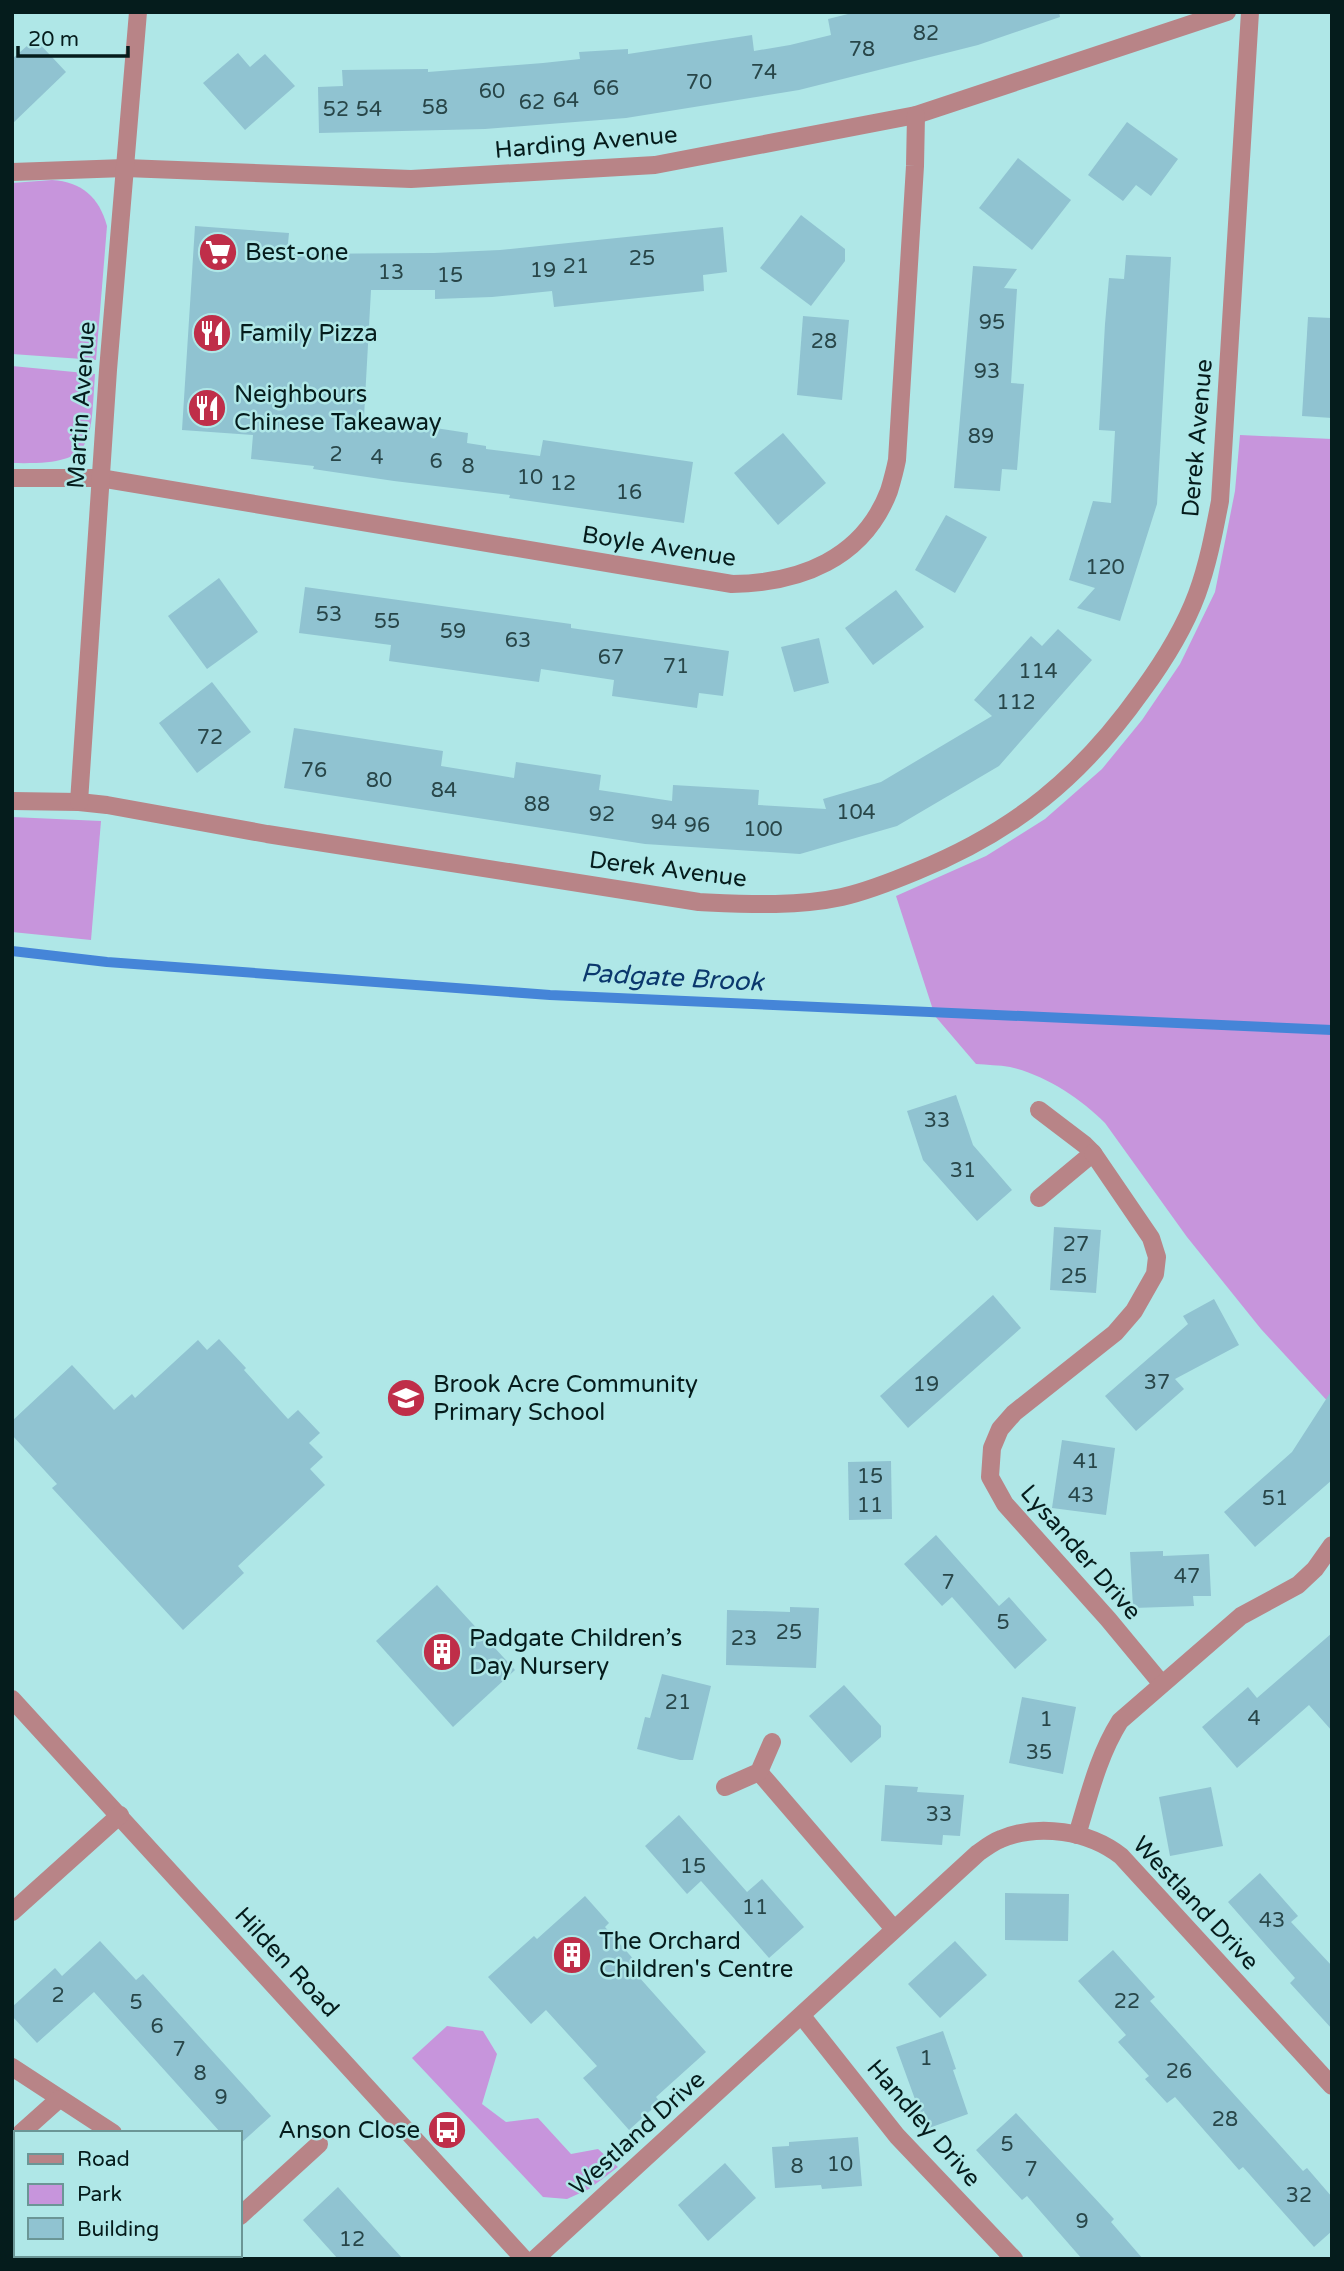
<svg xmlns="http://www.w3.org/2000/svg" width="1344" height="2271" font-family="'Varela Round',sans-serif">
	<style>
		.green { fill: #c795dc }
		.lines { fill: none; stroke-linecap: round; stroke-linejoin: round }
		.stream { stroke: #4585d8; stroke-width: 10 }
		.building { fill: #90c3d1 }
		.minor { stroke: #b88487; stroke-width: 18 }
		.labels { text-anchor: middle; stroke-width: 5; stroke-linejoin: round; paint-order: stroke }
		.number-label { font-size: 21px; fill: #284649 }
		.street-label { font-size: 24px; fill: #051c1c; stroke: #afe7e7 }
		.poi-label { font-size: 24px; fill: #051c1c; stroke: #afe7e7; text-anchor: start }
		.water-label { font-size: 26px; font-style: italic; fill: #0b386d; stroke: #afe7e7 }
	</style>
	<rect width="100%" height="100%" fill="#afe7e7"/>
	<g class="green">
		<path d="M 52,180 C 82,182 99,197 107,226 L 96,360 L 12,354 L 12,183 Z"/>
		<path d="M 12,366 L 95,374 C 90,448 95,465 12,463 Z"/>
		<path d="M 1240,435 L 1332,439 L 1332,1406 L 1261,1329 L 1187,1237 L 1105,1123 C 1080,1098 1045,1075 1010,1067 C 999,1065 987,1065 976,1064 L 935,1016 L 896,896 L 986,856 L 1045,819 L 1102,769 L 1142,720 L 1180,664 L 1215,592 L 1235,491 Z"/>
		<path d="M 12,817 L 101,821 L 91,940 L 12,932 Z"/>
		<path d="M 447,2026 L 483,2031 L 497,2054 L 482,2104 L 506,2122 L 538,2118 L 571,2154 L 598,2149 L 618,2167 L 589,2189 L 567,2199 L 543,2197 L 412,2058 Z"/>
	</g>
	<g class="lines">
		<path class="stream" d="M 12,951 L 107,962 L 550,995 L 1332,1030"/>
	</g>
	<g class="building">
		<path d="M 856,12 L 1059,12 L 1060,17 L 978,45 L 799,90 L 626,118 L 485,129 L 319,133 L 318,87 L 343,86 L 342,70 L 428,69 L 428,72 L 543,63 L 580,59 L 579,52 L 628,49 L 628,54 L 752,35 L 754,51 L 790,45 L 831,35 L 828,19 Z"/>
		<path d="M 35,39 L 66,72 L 12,124 L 12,59 Z"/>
		<path d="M 238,53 L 250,67 L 265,54 L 295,86 L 245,130 L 203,83 Z"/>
		<path d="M 1127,122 L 1178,159 L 1151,196 L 1136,185 L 1123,201 L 1088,175 Z"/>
		<path d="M 1018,158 L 1071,200 L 1032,250 L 979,208 Z"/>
		<path d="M 801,215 L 845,249 L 845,261 L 811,306 L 760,268 Z"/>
		<path d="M 195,226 L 289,233 L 287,254 L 434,253 L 500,250 L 723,227 L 727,272 L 703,275 L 704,291 L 554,307 L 552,291 L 492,297 L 435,299 L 435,290 L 371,290 L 364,417 L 468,433 L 467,443 L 486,446 L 486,449 L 540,456 L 543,440 L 693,462 L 684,523 L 509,498 L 510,495 L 394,481 L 313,469 L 314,466 L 251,459 L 253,435 L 182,430 Z"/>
		<path d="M 1126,255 L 1171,257 L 1157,504 L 1120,621 L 1077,608 L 1095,588 L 1069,580 L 1093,501 L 1111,503 L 1115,431 L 1099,430 L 1105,324 L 1109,278 L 1124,279 Z"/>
		<path d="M 973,266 L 1017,269 L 1004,288 L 1017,289 L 1011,383 L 1024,384 L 1017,470 L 1002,469 L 1000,491 L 954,488 Z"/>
		<path d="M 803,316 L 849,320 L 842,400 L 797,395 Z"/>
		<path d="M 1308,317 L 1332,318 L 1332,418 L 1302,416 Z"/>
		<path d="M 783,433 L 826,483 L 778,525 L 734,473 Z"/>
		<path d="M 946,515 L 987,537 L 955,593 L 915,570 Z"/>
		<path d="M 219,578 L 258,632 L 207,669 L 168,616 Z"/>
		<path d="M 305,587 L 571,624 L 571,628 L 729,651 L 723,696 L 699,693 L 697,708 L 612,696 L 614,680 L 541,669 L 539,682 L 389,661 L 391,645 L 299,633 Z"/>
		<path d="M 896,590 L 924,627 L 873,665 L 845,628 Z"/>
		<path d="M 1058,629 L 1092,660 L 999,766 L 897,826 L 800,854 L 645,844 L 284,788 L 294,728 L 443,751 L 441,766 L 514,778 L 516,762 L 601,775 L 599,790 L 672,801 L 673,785 L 759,790 L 758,805 L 826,809 L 823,799 L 881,782 L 992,716 L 974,700 L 1031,636 L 1042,646 Z"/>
		<path d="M 819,638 L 829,683 L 794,692 L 781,647 Z"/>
		<path d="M 212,682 L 251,732 L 197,773 L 159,723 Z"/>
		<path d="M 956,1095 L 973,1145 L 1012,1190 L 977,1221 L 923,1160 L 907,1111 Z"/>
		<path d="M 1054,1227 L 1101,1230 L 1096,1293 L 1050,1290 Z"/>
		<path d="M 993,1295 L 1021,1328 L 908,1428 L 880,1396 Z"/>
		<path d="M 1214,1299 L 1239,1345 L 1175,1379 L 1184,1389 L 1136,1431 L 1105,1396 L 1188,1324 L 1183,1316 Z"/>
		<path d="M 219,1339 L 246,1368 L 244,1370 L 288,1419 L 298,1410 L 320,1433 L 309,1443 L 323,1457 L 310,1469 L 325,1485 L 238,1566 L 244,1573 L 183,1630 L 52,1488 L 57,1484 L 12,1435 L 12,1421 L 72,1365 L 114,1410 L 132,1394 L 135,1398 L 198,1340 L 207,1350 Z"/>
		<path d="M 1332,1390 L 1332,1480 L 1255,1547 L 1224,1512 L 1292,1452 Z"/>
		<path d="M 1062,1440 L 1115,1448 L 1106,1515 L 1052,1508 Z"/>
		<path d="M 891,1461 L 892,1519 L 849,1520 L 848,1462 Z"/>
		<path d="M 936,1535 L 999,1606 L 1009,1597 L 1047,1640 L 1015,1669 L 952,1597 L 942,1606 L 904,1564 Z"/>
		<path d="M 1163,1551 L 1163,1556 L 1209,1554 L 1211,1596 L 1193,1596 L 1194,1606 L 1133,1608 L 1130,1552 Z"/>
		<path d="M 437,1585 L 515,1670 L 453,1727 L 376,1641 Z"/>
		<path d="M 790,1607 L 819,1608 L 816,1668 L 726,1665 L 727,1610 L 790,1612 Z"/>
		<path d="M 1332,1633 L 1332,1731 L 1309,1705 L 1237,1768 L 1202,1727 L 1248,1687 L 1257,1698 Z"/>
		<path d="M 662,1674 L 711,1686 L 693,1760 L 680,1760 L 637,1749 L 645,1717 L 650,1718 Z"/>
		<path d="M 844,1685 L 881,1726 L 881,1737 L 851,1763 L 809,1716 Z"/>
		<path d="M 1022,1697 L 1076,1707 L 1063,1774 L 1009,1763 Z"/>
		<path d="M 885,1785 L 918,1787 L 917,1792 L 964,1795 L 960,1836 L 943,1835 L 942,1845 L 881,1841 Z"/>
		<path d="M 1211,1787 L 1223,1846 L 1170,1856 L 1159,1797 Z"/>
		<path d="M 679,1815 L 747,1892 L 762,1879 L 804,1927 L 769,1958 L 701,1881 L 687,1894 L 645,1846 Z"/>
		<path d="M 1260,1873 L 1298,1916 L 1291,1922 L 1332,1966 L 1332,2029 L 1290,1983 L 1295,1978 L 1228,1902 Z"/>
		<path d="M 1005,1893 L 1069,1894 L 1068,1941 L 1005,1940 Z"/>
		<path d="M 585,1896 L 609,1923 L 605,1927 L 644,1971 L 638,1976 L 706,2052 L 656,2097 L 660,2102 L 629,2130 L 583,2078 L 597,2066 L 546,2010 L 531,2024 L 488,1977 L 534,1936 L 537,1939 Z"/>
		<path d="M 100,1941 L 136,1980 L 143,1974 L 271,2116 L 240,2144 L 240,2133 L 221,2133 L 94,1992 L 37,2043 L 12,2016 L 12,2007 L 55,1968 L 62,1976 Z"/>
		<path d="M 955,1941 L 987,1975 L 940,2018 L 908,1984 Z"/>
		<path d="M 1113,1950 L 1155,1997 L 1150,2001 L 1303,2171 L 1307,2168 L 1332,2197 L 1332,2231 L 1314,2247 L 1243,2167 L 1239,2170 L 1175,2097 L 1167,2103 L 1145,2079 L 1149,2076 L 1118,2042 L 1126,2035 L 1078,1981 Z"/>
		<path d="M 943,2031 L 956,2069 L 953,2070 L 968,2114 L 929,2128 L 924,2111 L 920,2113 L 896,2047 Z"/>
		<path d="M 1016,2113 L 1114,2219 L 1111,2222 L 1143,2259 L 1082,2259 L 1027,2196 L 1022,2200 L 976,2150 Z"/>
		<path d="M 858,2137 L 862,2186 L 822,2189 L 821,2185 L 775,2188 L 772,2147 L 789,2146 L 789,2142 Z"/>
		<path d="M 725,2163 L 756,2198 L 708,2241 L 678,2205 Z"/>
		<path d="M 338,2187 L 381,2235 L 403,2259 L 338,2259 L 303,2220 Z"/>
	</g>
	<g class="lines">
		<g class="minor">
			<path d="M 12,172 L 125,168 L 411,179 L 655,165 L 916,115 L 1227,12"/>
			<path d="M 12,478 L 100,478 L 732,584 C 800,583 863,559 889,491 C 892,481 895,470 897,460 L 915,166 L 916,115"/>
			<path d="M 12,801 L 79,802 L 107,805 L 267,834 L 699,902 C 746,904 796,907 842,897 C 868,891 893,881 917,871 C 1015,831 1081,777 1142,691 C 1164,661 1184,629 1197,594 C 1208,564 1214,532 1220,501 L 1250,12"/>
			<path d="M 79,802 L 108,370 L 138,12"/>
			<path d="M 1039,1110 L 1085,1145 L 1093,1153 L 1039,1198"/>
			<path d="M 1093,1153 L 1151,1238 L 1157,1257 L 1155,1274 L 1134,1311 L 1115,1333 L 1014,1413 L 1000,1429 L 992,1448 L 990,1477 L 1005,1504 L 1108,1619 L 1161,1683"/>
			<path d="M 12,1699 L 524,2259"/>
			<path d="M 759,1772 L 894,1929"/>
			<path d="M 725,1787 L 759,1772 L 772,1742"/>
			<path d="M 1077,1835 C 1089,1796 1098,1756 1120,1721 L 1241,1616 L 1298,1585 L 1315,1569 L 1332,1545"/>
			<path d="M 12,1912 L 120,1815"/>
			<path d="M 802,2016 L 897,2136 L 1014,2259"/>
			<path d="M 12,2067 L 113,2133"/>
			<path d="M 21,2133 L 59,2099"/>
			<path d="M 240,2216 L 319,2144"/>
			<path d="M 193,2259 L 197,2255"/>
			<path d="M 535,2259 L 978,1853 C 985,1848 993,1842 1001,1839 C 1039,1823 1089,1831 1121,1856 L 1332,2086"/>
		</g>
	</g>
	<defs>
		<g id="supermarket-disc" transform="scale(2.0125)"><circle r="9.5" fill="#bf2e49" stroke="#afe7e7"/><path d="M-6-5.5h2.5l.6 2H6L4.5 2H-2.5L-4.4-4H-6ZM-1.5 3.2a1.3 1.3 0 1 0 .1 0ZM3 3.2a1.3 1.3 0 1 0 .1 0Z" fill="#fff"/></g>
		<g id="restaurant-disc" transform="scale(2.0125)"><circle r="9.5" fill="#bf2e49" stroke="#afe7e7"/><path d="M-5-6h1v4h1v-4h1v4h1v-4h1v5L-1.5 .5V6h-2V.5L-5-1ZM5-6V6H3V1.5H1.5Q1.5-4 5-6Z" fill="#fff"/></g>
		<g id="school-disc" transform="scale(2.0125)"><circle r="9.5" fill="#bf2e49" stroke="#afe7e7"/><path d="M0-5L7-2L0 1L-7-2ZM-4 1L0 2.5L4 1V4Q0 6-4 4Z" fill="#fff"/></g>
		<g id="building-disc" transform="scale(2.0125)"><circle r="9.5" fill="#bf2e49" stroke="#afe7e7"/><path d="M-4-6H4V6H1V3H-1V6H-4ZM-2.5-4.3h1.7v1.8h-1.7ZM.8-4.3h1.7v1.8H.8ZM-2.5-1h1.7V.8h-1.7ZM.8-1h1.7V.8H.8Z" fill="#fff"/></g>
		<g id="bus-disc" transform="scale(2.0125)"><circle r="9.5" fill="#bf2e49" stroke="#afe7e7"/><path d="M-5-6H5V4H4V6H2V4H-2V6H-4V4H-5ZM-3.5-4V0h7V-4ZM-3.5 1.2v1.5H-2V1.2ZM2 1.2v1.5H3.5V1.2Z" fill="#fff"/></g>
	</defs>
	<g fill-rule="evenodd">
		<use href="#supermarket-disc" x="218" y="252"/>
		<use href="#restaurant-disc" x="212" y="333"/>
		<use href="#restaurant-disc" x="207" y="408"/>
		<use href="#school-disc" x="406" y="1398"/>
		<use href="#building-disc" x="442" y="1652"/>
		<use href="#building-disc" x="572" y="1955"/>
		<use href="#bus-disc" x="447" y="2130"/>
	</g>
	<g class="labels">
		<g class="number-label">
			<text x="926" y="40">82</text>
			<text x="862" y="56">78</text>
			<text x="764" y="79">74</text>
			<text x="699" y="89">70</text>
			<text x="606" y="95">66</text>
			<text x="492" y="98">60</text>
			<text x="566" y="107">64</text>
			<text x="532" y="109">62</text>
			<text x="435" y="114">58</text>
			<text x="336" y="116">52</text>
			<text x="369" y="116">54</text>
			<text x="642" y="265">25</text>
			<text x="576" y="273">21</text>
			<text x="543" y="277">19</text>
			<text x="391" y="279">13</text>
			<text x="450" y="282">15</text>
			<text x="992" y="329">95</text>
			<text x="824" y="348">28</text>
			<text x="987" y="378">93</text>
			<text x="981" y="443">89</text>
			<text x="336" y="461">2</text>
			<text x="377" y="464">4</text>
			<text x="436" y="468">6</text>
			<text x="468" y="473">8</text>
			<text x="530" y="484">10</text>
			<text x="563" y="490">12</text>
			<text x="629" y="499">16</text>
			<text x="1105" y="574">120</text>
			<text x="329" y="621">53</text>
			<text x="387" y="628">55</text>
			<text x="453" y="638">59</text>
			<text x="518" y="647">63</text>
			<text x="611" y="664">67</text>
			<text x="676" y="673">71</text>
			<text x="1038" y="678">114</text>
			<text x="1016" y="709">112</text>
			<text x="210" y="744">72</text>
			<text x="314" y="777">76</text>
			<text x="379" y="787">80</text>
			<text x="444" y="797">84</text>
			<text x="537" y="811">88</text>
			<text x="856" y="819">104</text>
			<text x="602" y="821">92</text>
			<text x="664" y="829">94</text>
			<text x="697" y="832">96</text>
			<text x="763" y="836">100</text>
			<text x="937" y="1127">33</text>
			<text x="963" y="1177">31</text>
			<text x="1076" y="1251">27</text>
			<text x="1074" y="1283">25</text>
			<text x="1157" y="1389">37</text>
			<text x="926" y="1391">19</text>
			<text x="1086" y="1468">41</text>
			<text x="870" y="1483">15</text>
			<text x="1081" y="1502">43</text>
			<text x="1275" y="1505">51</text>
			<text x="870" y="1512">11</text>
			<text x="1187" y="1583">47</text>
			<text x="948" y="1589">7</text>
			<text x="1003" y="1629">5</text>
			<text x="789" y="1639">25</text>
			<text x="744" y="1645">23</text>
			<text x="678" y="1709">21</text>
			<text x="1254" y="1725">4</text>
			<text x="1046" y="1726">1</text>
			<text x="1039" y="1759">35</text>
			<text x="939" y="1821">33</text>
			<text x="693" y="1873">15</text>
			<text x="755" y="1914">11</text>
			<text x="1272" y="1927">43</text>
			<text x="58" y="2002">2</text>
			<text x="1127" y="2008">22</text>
			<text x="136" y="2009">5</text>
			<text x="157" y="2033">6</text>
			<text x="179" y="2056">7</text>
			<text x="926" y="2065">1</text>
			<text x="1179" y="2078">26</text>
			<text x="200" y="2080">8</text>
			<text x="221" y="2104">9</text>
			<text x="1225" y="2126">28</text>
			<text x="1007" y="2151">5</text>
			<text x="840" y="2171">10</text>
			<text x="797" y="2173">8</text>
			<text x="1031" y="2176">7</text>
			<text x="1299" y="2202">32</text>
			<text x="1082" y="2228">9</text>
			<text x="352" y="2246">12</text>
		</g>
		<g class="street-label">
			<text transform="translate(586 142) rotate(-5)" y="8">Harding Avenue</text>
			<text transform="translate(81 405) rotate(-86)" y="8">Martin Avenue</text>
			<text transform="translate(1197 438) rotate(-85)" y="8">Derek Avenue</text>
			<text transform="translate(659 546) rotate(9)" y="8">Boyle Avenue</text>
			<text transform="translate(668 869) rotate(7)" y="8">Derek Avenue</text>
			<text transform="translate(1081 1552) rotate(49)" y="8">Lysander Drive</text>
			<text transform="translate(1196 1903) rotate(47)" y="8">Westland Drive</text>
			<text transform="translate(287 1962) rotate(47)" y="8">Hilden Road</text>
			<text transform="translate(924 2123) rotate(49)" y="8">Handley Drive</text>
			<text transform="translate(637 2133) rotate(-42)" y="8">Westland Drive</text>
		</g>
		<g class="poi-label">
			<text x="245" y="260">Best-one</text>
			<text x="239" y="341">Family Pizza</text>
			<text x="234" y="402">Neighbours<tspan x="234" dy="28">Chinese Takeaway</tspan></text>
			<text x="433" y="1392">Brook Acre Community<tspan x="433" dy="28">Primary School</tspan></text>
			<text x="469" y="1646">Padgate Children’s<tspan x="469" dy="28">Day Nursery</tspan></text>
			<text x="599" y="1949">The Orchard<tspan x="599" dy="28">Children's Centre</tspan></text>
			<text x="420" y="2138" text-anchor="end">Anson Close</text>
		</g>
		<g class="water-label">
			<text transform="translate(672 977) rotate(3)" y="9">Padgate Brook</text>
		</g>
	</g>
	<rect width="1344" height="2271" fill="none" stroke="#051c1c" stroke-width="28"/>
	<rect x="14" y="2131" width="228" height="126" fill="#afe7e7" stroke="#6b9696" stroke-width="2"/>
	<rect x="28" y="2154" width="35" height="10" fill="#b88487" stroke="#6b9696" stroke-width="2"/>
	<text x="77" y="2166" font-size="21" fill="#051c1c">Road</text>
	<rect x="28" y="2184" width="35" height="21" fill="#c795dc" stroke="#6b9696" stroke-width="2"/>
	<text x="77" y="2201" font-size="21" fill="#051c1c">Park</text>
	<rect x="28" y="2218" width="35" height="21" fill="#90c3d1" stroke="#6b9696" stroke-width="2"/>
	<text x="77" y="2236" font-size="21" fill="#051c1c">Building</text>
	<path d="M18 46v10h110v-10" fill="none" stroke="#051c1c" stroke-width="3.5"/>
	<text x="28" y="46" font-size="21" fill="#051c1c" stroke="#afe7e7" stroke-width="5" paint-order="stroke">20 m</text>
</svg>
